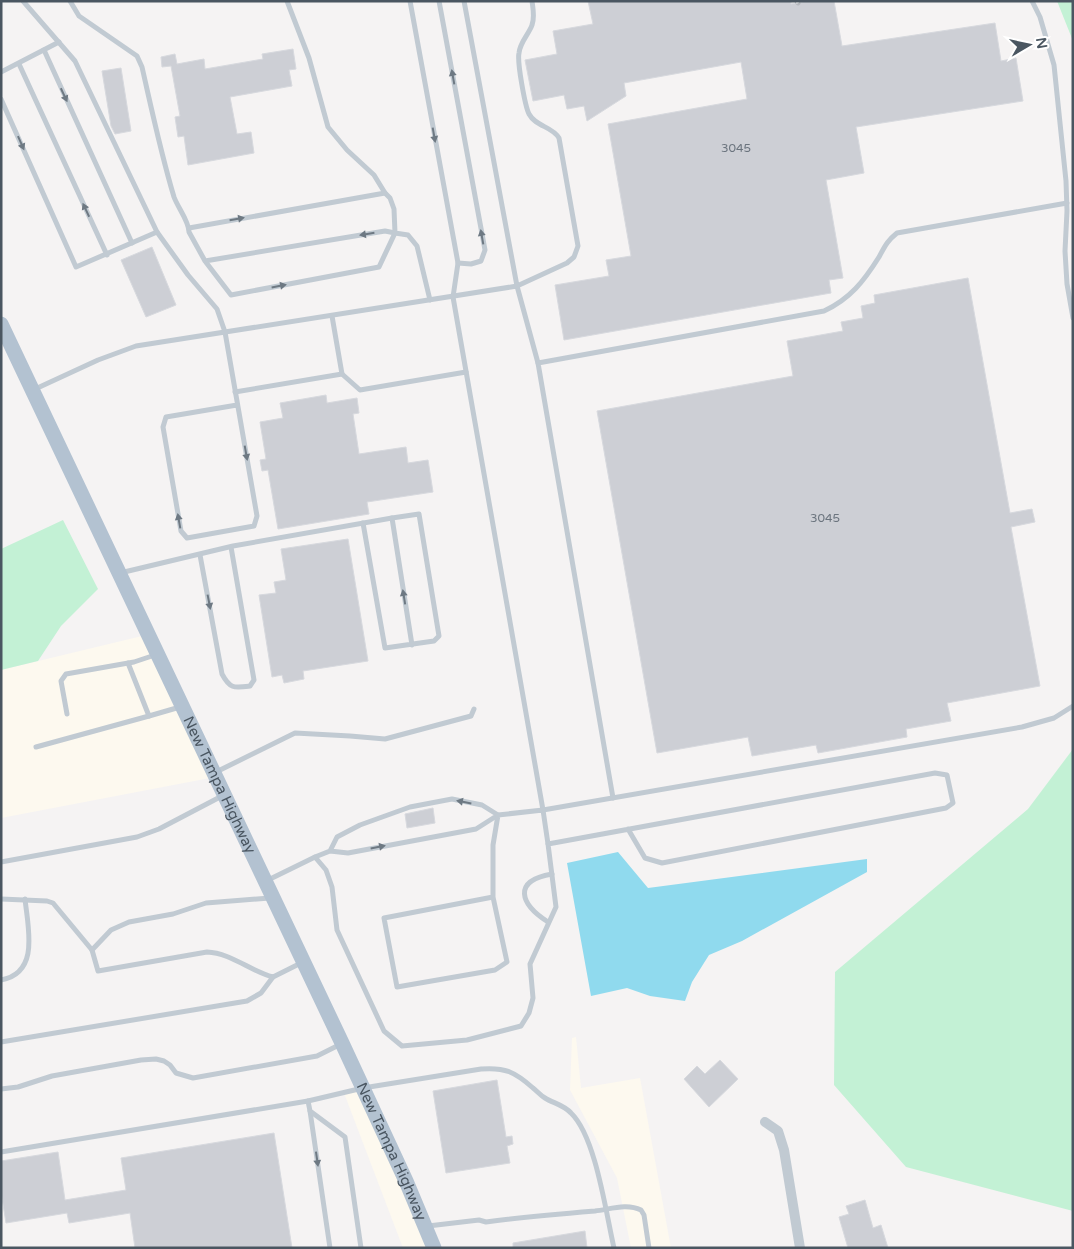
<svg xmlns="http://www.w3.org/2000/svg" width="1074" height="1249" font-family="'Varela Round',sans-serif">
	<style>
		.commercial { fill: #fdf9ef }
		.green { fill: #c3f1d5 }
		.water { fill: #90daee }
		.building { fill: #cdcfd5; stroke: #d7d9de }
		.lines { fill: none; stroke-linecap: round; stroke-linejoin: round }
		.lane { stroke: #c1cad2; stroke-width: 5 }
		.street { stroke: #c1cad2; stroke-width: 10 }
		.primary { stroke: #b3c2d1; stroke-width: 15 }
		.rail-casing { stroke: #b5b8bd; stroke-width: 5 }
		.rail { stroke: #fff; stroke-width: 3; stroke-dasharray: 9; stroke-linecap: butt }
		.oneway { fill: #6e7983 }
		.labels { text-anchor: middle; stroke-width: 4; stroke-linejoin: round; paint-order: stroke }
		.number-label { font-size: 12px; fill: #6b747e }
		.street-label { font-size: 15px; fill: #4a5661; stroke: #fff }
	</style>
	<rect width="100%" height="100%" fill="#f5f3f3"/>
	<g class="commercial">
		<path d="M 142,636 L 210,778 L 1,818 L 1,670 Z"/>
		<path d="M 576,1037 L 581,1088 L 640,1078 L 671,1248 L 631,1248 L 617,1178 L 570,1090 L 572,1038 Z"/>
		<path d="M 357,1091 L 400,1184 L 427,1248 L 403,1248 L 344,1093 Z"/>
	</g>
	<g class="green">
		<path d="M 1057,1 L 1073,1 L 1073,41 Z"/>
		<path d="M 63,520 L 98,589 L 61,626 L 38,661 L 1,670 L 1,549 Z"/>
		<path d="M 1073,749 L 1073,1211 L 906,1167 L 834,1085 L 835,972 L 1028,809 Z"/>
	</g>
	<path class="water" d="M 618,852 L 648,888 L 867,859 L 867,872 L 742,941 L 709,955 L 692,982 L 685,1001 L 650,996 L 627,988 L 591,996 L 567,863 Z"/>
	<g class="building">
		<path d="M 588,1 L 791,1 L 791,4 L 806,1 L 834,1 L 842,46 L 995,23 L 1001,61 L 1016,58 L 1023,101 L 856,127 L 864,173 L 826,180 L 843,278 L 829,280 L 831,293 L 564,340 L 555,285 L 609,276 L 606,260 L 631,256 L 608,124 L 747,99 L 741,62 L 624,83 L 626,96 L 587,121 L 584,106 L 567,109 L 564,95 L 533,101 L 525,60 L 557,54 L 553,31 L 593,24 Z"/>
		<path d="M 293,49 L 296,69 L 289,70 L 292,86 L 230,97 L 237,134 L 251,132 L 254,153 L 188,165 L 184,136 L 178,137 L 175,117 L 180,116 L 171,66 L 162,67 L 161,57 L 175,54 L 177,64 L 204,59 L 205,69 L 263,59 L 262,54 Z"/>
		<path d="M 121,68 L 131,131 L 115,134 L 111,126 L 102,71 Z"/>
		<path d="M 152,247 L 176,305 L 146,317 L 121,260 Z"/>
		<path d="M 968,278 L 1010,513 L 1032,509 L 1035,522 L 1011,527 L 1040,686 L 947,703 L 951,721 L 906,729 L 907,737 L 818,753 L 816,745 L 752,756 L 748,737 L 657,753 L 597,411 L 793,376 L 787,341 L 843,331 L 841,322 L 863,318 L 861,306 L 875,303 L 874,295 Z"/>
		<path d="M 326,395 L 327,403 L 357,398 L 359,413 L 353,414 L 359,454 L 406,447 L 408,463 L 428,460 L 433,492 L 367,502 L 369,514 L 278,529 L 268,470 L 262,471 L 260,460 L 266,459 L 260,422 L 283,418 L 280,403 Z"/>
		<path d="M 348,539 L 368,661 L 303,671 L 304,679 L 284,683 L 282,675 L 272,677 L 259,595 L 276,593 L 274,582 L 286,580 L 281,549 Z"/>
		<path d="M 433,808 L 435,823 L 407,828 L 405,814 Z"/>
		<path d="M 720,1060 L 738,1079 L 709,1107 L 684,1079 L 697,1066 L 705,1074 Z"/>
		<path d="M 497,1080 L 506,1137 L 512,1136 L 513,1144 L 507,1146 L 510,1163 L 446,1173 L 433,1091 Z"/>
		<path d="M 274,1133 L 292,1248 L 135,1248 L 130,1213 L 69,1223 L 67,1213 L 6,1223 L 1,1192 L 1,1161 L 58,1152 L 65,1200 L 126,1190 L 121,1158 Z"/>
		<path d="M 865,1200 L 873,1228 L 881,1225 L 888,1248 L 848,1248 L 839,1217 L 849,1214 L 846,1206 Z"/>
		<path d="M 585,1231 L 587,1248 L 513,1248 L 513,1243 Z"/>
	</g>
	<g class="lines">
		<g class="lane">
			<path d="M 23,1 L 75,61 L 157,232 L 188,275 L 217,309 L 225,332 L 257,516 L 254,526 L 187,538 L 181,531 L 163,427 L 166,417 L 237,405"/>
			<path d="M 70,1 L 79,16 L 137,56 L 142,67 C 152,111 161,154 174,197 C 178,208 189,221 189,232 L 205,261 L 231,295 L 379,267 L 395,233 L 385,231 L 205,261"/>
			<path d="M 287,1 L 309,58 L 328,127 L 347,150 L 374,175 L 385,193 L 390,198 L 394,209 L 395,233 L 408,235 L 417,246 L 430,300"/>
			<path d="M 410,1 L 458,263 L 453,297 L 543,810 L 1022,727 L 1054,718 L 1073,706"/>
			<path d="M 439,1 L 485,250 L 481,261 L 471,264 L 458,263"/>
			<path d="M 464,1 L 517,286 L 567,263 L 574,257 L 578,246 L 559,138 C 552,126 536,127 529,114 C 525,106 517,62 519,53 C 520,42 529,34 532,25 C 535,17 533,9 532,1"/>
			<path d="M 1032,1 L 1040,17 L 1054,65 L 1066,181 L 1067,211 L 1065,251 L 1067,284 L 1073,318"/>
			<path d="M 44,50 L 132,243"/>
			<path d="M 19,64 L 107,255"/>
			<path d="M 1,72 L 59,42"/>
			<path d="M 1,99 L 76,267 L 157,232"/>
			<path d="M 189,228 L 385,193"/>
			<path d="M 332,316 L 342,374"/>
			<path d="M 33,390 L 98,360 L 136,346 L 517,286 L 538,363"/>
			<path d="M 235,392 L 342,374 L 360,390 L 466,372"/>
			<path d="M 363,523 L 385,648 L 434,641 L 439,636 L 419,514 L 392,518 L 412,645"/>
			<path d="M 200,555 L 222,674 C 230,689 234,688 250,686 L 254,680 L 231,547"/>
			<path d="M 120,573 L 233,546 L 392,518"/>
			<path d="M 128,663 L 149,716 L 180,707"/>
			<path d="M 67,714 L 61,681 L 66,674 L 134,662 L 155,655"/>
			<path d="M 36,747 L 149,716"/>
			<path d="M 216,772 L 295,733 L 350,736 L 385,739 L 471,716 L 474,709"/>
			<path d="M 613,798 L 538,363 L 824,311 C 850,299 864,281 879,257 C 885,246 887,241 897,233 L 1067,203"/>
			<path d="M 315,857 L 330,851 L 348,853 L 476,829 L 498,815 L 482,805 L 452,799 L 410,807 L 360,825 L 337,837 L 330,851"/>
			<path d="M 1,862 L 137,837 L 159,829 L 222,796"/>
			<path d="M 266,881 L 315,857 L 326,870 L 332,887 L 337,930 L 384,1031 L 402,1046 L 467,1040 L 521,1026 L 529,1013 L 533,998 L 530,964 L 556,907 L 548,844 L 935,773 L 947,775 L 953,803 L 946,808 L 662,863 L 645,858 L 628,829"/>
			<path d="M 493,897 L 384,918 L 397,987 L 495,970 L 507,962 L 493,897 L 493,845 L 498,815 L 543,810 L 548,844"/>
			<path d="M 1,899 L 47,901 L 53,903 L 92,950 L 98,971 L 207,952 C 231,953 250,971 273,977 L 301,963"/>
			<path d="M 548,922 C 520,904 512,881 552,874"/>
			<path d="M 92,950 L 111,930 L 129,922 L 173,914 L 206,903 L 270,898"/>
			<path d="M 1,980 C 40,973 28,928 25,899"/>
			<path d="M 1,1042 L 247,1001 L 261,993 L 273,977"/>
			<path d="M 1,1089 L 18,1087 L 52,1076 L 141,1060 L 156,1059 L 164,1061 L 170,1065 L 176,1073 L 193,1078 L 317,1056 L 341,1044"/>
			<path d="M 310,1111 L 330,1248"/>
			<path d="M 1,1152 L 308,1101"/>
			<path d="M 428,1226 L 479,1220 L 486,1222 C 523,1217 559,1214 595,1211 C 611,1209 627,1203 641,1210 L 644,1215 L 649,1248"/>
			<path d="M 361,1248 L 345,1137 L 310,1111 L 308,1101 L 363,1088 L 481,1069 C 505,1067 515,1072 533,1088 C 537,1091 540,1095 545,1098 C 553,1103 564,1105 571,1113 C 596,1137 606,1214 614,1248"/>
		</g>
		<path class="street" d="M 765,1122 L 778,1131 L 784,1150 L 800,1248"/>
		<path class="primary" id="s1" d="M 1,324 L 342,1043 L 406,1181 L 434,1248"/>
		<g class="rail-casing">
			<path id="rail" d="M 797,1 L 798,3"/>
		</g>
		<use href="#rail" class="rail"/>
	</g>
	<defs><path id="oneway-solid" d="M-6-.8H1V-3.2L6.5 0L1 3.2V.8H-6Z" transform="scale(1.25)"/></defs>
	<g class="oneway">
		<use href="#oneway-solid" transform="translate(453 77) rotate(-100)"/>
		<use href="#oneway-solid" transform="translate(64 95) rotate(65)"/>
		<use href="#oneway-solid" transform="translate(434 135) rotate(80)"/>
		<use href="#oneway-solid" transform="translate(21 143) rotate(66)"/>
		<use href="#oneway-solid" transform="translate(86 210) rotate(-115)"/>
		<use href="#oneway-solid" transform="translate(237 219) rotate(-10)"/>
		<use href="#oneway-solid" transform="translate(367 234) rotate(171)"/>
		<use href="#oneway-solid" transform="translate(482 237) rotate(-100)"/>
		<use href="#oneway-solid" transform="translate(279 286) rotate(-11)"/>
		<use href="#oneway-solid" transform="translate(246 453) rotate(80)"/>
		<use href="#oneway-solid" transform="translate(179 521) rotate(-100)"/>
		<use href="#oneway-solid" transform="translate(404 597) rotate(-99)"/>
		<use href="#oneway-solid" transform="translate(209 602) rotate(79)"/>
		<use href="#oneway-solid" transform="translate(464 802) rotate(-169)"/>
		<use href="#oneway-solid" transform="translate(378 847) rotate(-11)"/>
		<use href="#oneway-solid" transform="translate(317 1159) rotate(82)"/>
	</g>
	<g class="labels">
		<g class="number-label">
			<text x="736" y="152">3045</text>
			<text x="825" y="522">3045</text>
		</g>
		<g class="street-label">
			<text dy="5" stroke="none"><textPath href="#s1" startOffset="510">New Tampa Highway</textPath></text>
			<text dy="5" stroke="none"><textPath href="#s1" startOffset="915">New Tampa Highway</textPath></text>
		</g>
	</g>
	<rect width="1074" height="1249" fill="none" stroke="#4a5661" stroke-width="5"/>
	<g transform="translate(1029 45) rotate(81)" stroke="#ffffff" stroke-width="4" paint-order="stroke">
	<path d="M0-4L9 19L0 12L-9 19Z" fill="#4a5661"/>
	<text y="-8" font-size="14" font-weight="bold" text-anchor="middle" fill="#4a5661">N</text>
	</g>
</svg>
